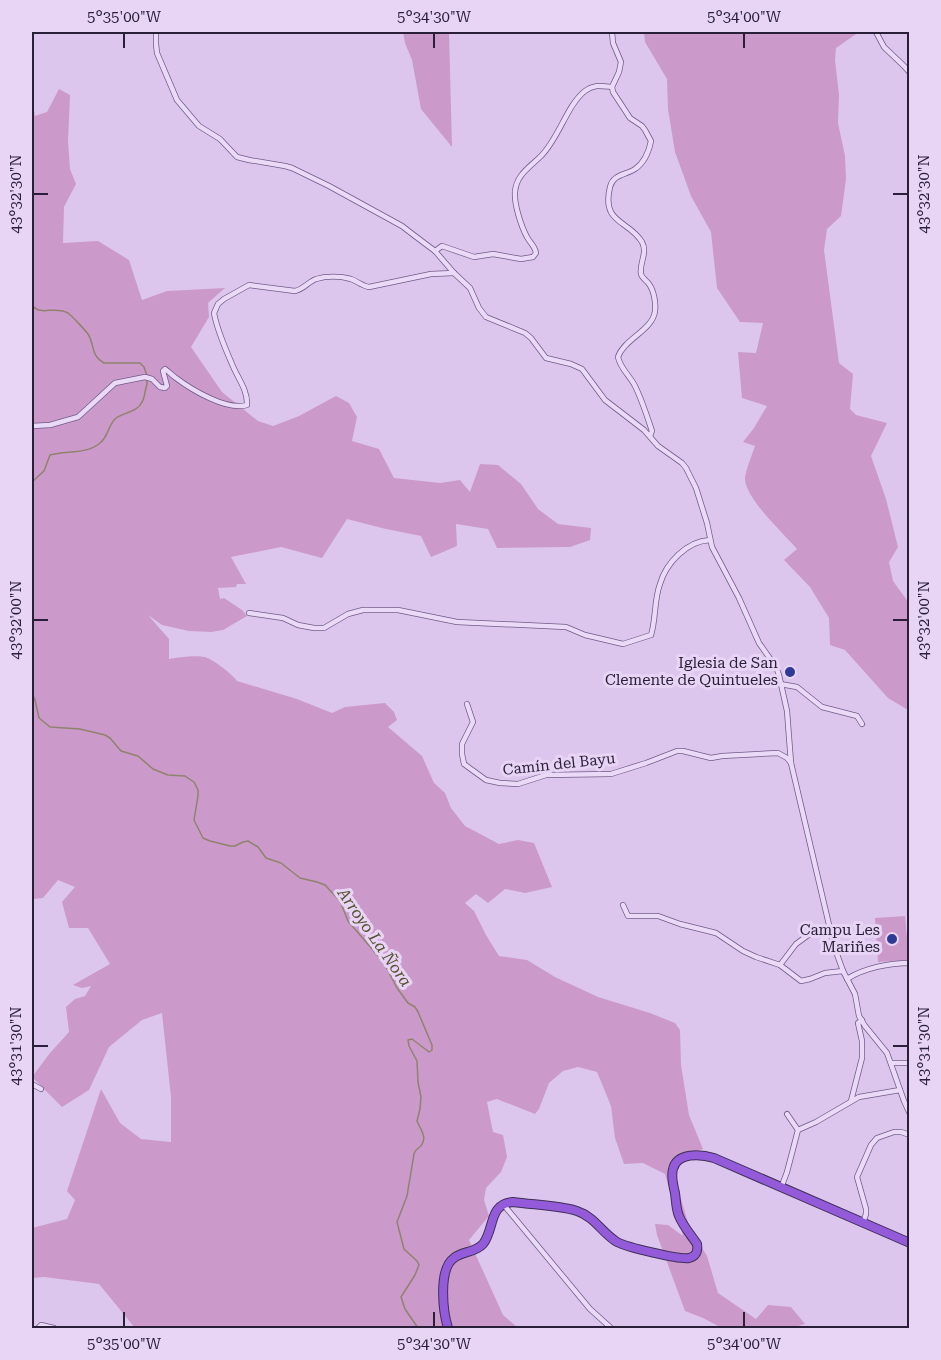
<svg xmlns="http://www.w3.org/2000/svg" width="941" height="1360" font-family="'Roboto Serif',serif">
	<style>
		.green { fill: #cb9aca }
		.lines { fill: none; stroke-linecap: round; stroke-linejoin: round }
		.stream { stroke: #8f836e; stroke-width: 1.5 }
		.minor-casing { stroke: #6f5c88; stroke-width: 6 }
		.highway-casing { stroke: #3e3056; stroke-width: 10 }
		.minor { stroke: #ebd9f8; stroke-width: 4.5 }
		.highway { stroke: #935ad9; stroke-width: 8 }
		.ticks { fill: none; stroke: #291f38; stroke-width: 2 }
		.poi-dot { fill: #2e3a95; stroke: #e8d5f5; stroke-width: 2 }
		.labels { text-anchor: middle; stroke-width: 6; stroke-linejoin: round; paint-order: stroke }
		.poi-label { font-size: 15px; fill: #291f38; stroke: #e8d5f5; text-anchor: end }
		.street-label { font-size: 15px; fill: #291f38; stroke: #e8d5f5 }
		.water-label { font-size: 16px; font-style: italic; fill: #57512f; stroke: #e8d5f5 }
		.neatline { fill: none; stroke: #291f38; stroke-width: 2 }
		.ticks-label { font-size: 15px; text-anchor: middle; fill: #291f38 }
	</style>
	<rect width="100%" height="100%" fill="#ddc6ed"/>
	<g class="green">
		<path d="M 403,32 L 449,32 L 452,147 L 421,109 L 412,60 L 405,43 Z"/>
		<path d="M 644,32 L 859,32 L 836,48 L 835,60 L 839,95 L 838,123 L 845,156 L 846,179 L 841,216 L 827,229 L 824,250 L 839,363 L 853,374 L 850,409 L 856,415 L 887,423 L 871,456 L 886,499 L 898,547 L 889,562 L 893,581 L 909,603 L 909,713 L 908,710 L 888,698 L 845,650 L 830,645 L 829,618 L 810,587 L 784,560 L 797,549 C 784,534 744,497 745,478 C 746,469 752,455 755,446 L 743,442 L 754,428 L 767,406 L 742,398 L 738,352 L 756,353 L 763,323 L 740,322 L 717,288 L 711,232 L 691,196 L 675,152 L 668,109 L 667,79 L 645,42 Z"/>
		<path d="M 59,89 L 70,95 L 68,141 L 70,169 L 76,184 L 64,207 L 63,243 L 98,241 L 129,260 L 142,300 L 167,291 L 225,288 L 208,303 L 209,317 L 191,347 L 222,392 L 258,421 L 273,426 L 299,416 L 336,396 L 349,403 L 357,417 L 352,441 L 379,449 L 394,478 L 440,483 L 460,480 L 470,492 L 480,464 L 498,465 L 521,484 L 538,509 L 558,524 L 591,528 L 590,540 L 570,547 L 497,548 L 488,529 L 456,524 L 457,546 L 431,557 L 421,536 L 386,529 L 347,519 L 322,558 L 281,547 L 231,557 L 246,584 L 237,584 L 236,587 L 218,588 L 220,599 L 224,598 L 242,610 L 247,616 L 223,630 L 211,632 L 189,631 L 162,625 L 148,615 L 169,639 L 169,659 C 179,657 196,655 205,657 C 214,660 232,674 237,681 L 297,699 L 332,713 L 345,707 L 385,703 L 394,712 L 397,720 L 388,727 L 422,756 L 434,783 L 445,793 L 451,808 L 465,826 L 499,844 L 518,840 L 534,843 L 552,887 L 525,893 L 505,889 L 488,903 L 476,894 L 465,903 L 474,911 L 486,935 L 499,956 L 527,960 L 555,977 L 598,997 L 650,1013 L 675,1023 L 680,1030 L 681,1065 L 689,1115 L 703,1149 L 680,1156 L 671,1165 L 689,1226 L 707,1256 L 718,1293 L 756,1319 L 768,1305 L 791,1307 L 805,1324 L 791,1328 L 722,1328 L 703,1318 L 685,1311 L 657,1235 L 655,1224 L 668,1225 L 683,1236 L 665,1174 L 643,1163 L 624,1164 L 615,1138 L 611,1106 L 597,1072 L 578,1067 L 563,1071 L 549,1083 L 539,1109 L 535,1114 L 497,1099 L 487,1102 L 493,1132 L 503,1135 L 507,1157 L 501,1172 L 486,1188 L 484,1200 L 489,1216 L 469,1240 L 503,1315 L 518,1328 L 135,1328 L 99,1284 L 44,1277 L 32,1278 L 32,1228 L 67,1219 L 75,1200 L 67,1191 L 101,1089 L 120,1123 L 141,1139 L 171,1142 L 171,1097 L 162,1013 L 142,1020 L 109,1047 L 89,1090 L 62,1107 L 32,1077 L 50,1053 L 69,1032 L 66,1007 L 75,999 L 85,996 L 91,986 L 82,988 L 73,985 L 110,964 L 88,928 L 69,928 L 62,902 L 75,887 L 58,880 L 43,898 L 33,899 L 32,901 L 32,102 L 35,116 L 47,112 Z"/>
		<path d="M 905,916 L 909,960 L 878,962 L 875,918 Z"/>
	</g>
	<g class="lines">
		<g class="stream">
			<path d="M 32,305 C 41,317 55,305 68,313 C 72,316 85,330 88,334 C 95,345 90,355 104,363 L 140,363 L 144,367 L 147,376"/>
			<path d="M 32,482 L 44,471 L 50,455 C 66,450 86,455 100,443 C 108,437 108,426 115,419 C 123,412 137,413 142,402 C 145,397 145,390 147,384 L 147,381"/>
			<path d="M 32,693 L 35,700 L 39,718 L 50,727 L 80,729 L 105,735 L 110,738 L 121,751 L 138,756 L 153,769 L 168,775 L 185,776 L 194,782 L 198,790 L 198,796 L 194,820 L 203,838 L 210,841 L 230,846 L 235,846 L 243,842 L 248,841 L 258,847 L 266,858 L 281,863 L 300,878 L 317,882 L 325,885 L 340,901 L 348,921 L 384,963 L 397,988 L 408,1003 L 415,1007 L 418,1012 L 432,1045 L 432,1050 L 429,1052 L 412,1039 L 408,1040 L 409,1046 L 417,1061 L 418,1082 L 421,1097 L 420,1109 L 417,1121 C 420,1129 428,1137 421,1146 C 418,1148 415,1150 414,1154 L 407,1196 L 397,1222 L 404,1249 L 417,1261 L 419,1265 L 415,1275 L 401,1297 L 405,1309 L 418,1328"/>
		</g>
		<g class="minor-casing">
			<g id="minor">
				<path d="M 156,32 L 156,44 L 157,53 L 177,100 L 199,126 L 220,139 L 237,157 L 249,160 L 285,166 L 292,168 L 329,186 L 402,226 L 415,236 L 435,251 L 454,273 L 470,288 L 479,308 L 486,317 L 525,333 L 531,338 L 546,358 L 571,364 L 582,369 L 605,400 L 644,430 L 658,446 L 682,463 L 686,468 L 696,488 L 707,523 L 712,547 L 739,598 L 759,643 L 776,667 L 779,675 L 787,711 L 791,763 L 834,946 L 843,971 L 855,994 L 859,1016 L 865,1026 L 887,1053 L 904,1101 L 910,1114"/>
				<path d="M 612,32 L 613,43 L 621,62 L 619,72 L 612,87 L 613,92 L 630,118 L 642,126 L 645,130 L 651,141 C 649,151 644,163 635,169 C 626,175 613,174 610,187 C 601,224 629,220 642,242 C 648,253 639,263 641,274 C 642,278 647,281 649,284 C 654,291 656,303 655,311 C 653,330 624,339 618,357 C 620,368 630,376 635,386 C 642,400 647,416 652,431 L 650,436"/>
				<path d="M 876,32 L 884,47 L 904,66 L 910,73"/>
				<path d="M 435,251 L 442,246 L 474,257 L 493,254 L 521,259 L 533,257 L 536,253 C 535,246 530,243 527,237 C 521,226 514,204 515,192 C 516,175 530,167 541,156 C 559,138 567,105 585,91 C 594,84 602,86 612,87"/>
				<path d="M 32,426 L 50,425 L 78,417 L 115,383 L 145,377 L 152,379 L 160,387 L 165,388 L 167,386 L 163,371 L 165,369 C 168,371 172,375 176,378 C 192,390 227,411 247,405 C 248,390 237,377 232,364 C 225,348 217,330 214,313 L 218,304 L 224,299 L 249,285 L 295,291 C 304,289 308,282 316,279 C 326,276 340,276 351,279 C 357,281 362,286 369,287 L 431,274 L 454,273"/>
				<path d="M 249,613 L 283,618 L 298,625 L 314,628 L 324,628 L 348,614 L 363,610 L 398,610 L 457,622 L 566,627 L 585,635 L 623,644 L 651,635 C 656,619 654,600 660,584 C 666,563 687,541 710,540"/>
				<path d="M 780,684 L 797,687 L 822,707 L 857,716 L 862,724"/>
				<path d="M 467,704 L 473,722 L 462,744 L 462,754 L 464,764 L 486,780 L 500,783 L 518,784 L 546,775 L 611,774 L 646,763 L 677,751 L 683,751 L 711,758 L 722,756 L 778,753 L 787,758 L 791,763"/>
				<path d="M 623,905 L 628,916 L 658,916 L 680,924 L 716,933 L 743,951 L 756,957 L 780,965 L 801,981 L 810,979 L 825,973 L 843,971"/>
				<path d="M 780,965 L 796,944 L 811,933 L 830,928"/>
				<path d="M 847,979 C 864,968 889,963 910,963"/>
				<path d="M 891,1063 L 910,1063"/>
				<path d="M 32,1084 L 41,1089"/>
				<path d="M 851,1101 L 862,1058 L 862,1041 L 858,1023 L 862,1020"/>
				<path d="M 787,1114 L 798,1130"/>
				<path d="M 781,1188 L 787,1172 L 798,1130 L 816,1122 L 859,1097 L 900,1090"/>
				<path d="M 503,1204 L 590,1309 L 611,1328"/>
				<path d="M 863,1223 L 866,1214 L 866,1209 L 857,1177 L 871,1145 L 877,1138 L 894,1132 L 901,1132 L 910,1135"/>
				<path d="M 38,1328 L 41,1325 L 54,1328"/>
			</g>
		</g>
		<g class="highway-casing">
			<path id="highway" d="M 448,1328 C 443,1312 438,1269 454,1258 C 462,1251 475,1253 483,1244 C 495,1229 488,1204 513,1202 C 534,1205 557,1205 577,1211 C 595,1217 602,1233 617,1242 C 626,1247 680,1260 689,1258 C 697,1256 698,1251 697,1244 C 691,1235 683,1226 679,1216 C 676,1209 676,1200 675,1193 C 673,1185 671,1176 673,1169 C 677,1152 701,1154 714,1158 L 910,1243"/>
		</g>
		<use href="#minor" class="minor"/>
		<use href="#highway" class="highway"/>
	</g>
	<path class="ticks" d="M 124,33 L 124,48M 434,33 L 434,48M 744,33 L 744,48M 33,194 L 48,194M 893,194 L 908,194M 33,620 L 48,620M 893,620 L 908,620M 33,1046 L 48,1046M 893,1046 L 908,1046M 124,1312 L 124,1327M 434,1312 L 434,1327M 744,1312 L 744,1327"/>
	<g class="poi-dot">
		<circle cx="790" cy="672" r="6"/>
		<circle cx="892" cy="939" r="6"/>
	</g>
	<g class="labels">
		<g class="poi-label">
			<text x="778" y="668">Iglesia de San<tspan x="778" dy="17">Clemente de Quintueles</tspan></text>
			<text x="880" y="935">Campu Les<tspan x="880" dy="17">Mariñes</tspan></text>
		</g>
		<g class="street-label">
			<text transform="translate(559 764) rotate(-6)" y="5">Camín del Bayu</text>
		</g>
		<g class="water-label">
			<text transform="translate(375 937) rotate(55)" y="6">Arroyo La Ñora</text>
		</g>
	</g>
	<rect width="941" height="1360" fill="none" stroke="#e8d5f5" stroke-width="66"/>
	<rect x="33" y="33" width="875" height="1294" class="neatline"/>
	<g class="ticks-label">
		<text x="124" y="22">5°35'00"W</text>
		<text x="434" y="22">5°34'30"W</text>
		<text x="744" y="22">5°34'00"W</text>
		<text transform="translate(16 194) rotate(-90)" y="5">43°32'30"N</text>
		<text transform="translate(924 194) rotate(-90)" y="5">43°32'30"N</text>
		<text transform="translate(16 620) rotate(-90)" y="5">43°32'00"N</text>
		<text transform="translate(924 620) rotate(-90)" y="5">43°32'00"N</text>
		<text transform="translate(16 1046) rotate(-90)" y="5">43°31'30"N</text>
		<text transform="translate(924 1046) rotate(-90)" y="5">43°31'30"N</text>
		<text x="124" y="1349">5°35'00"W</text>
		<text x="434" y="1349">5°34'30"W</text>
		<text x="744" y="1349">5°34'00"W</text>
	</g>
</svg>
